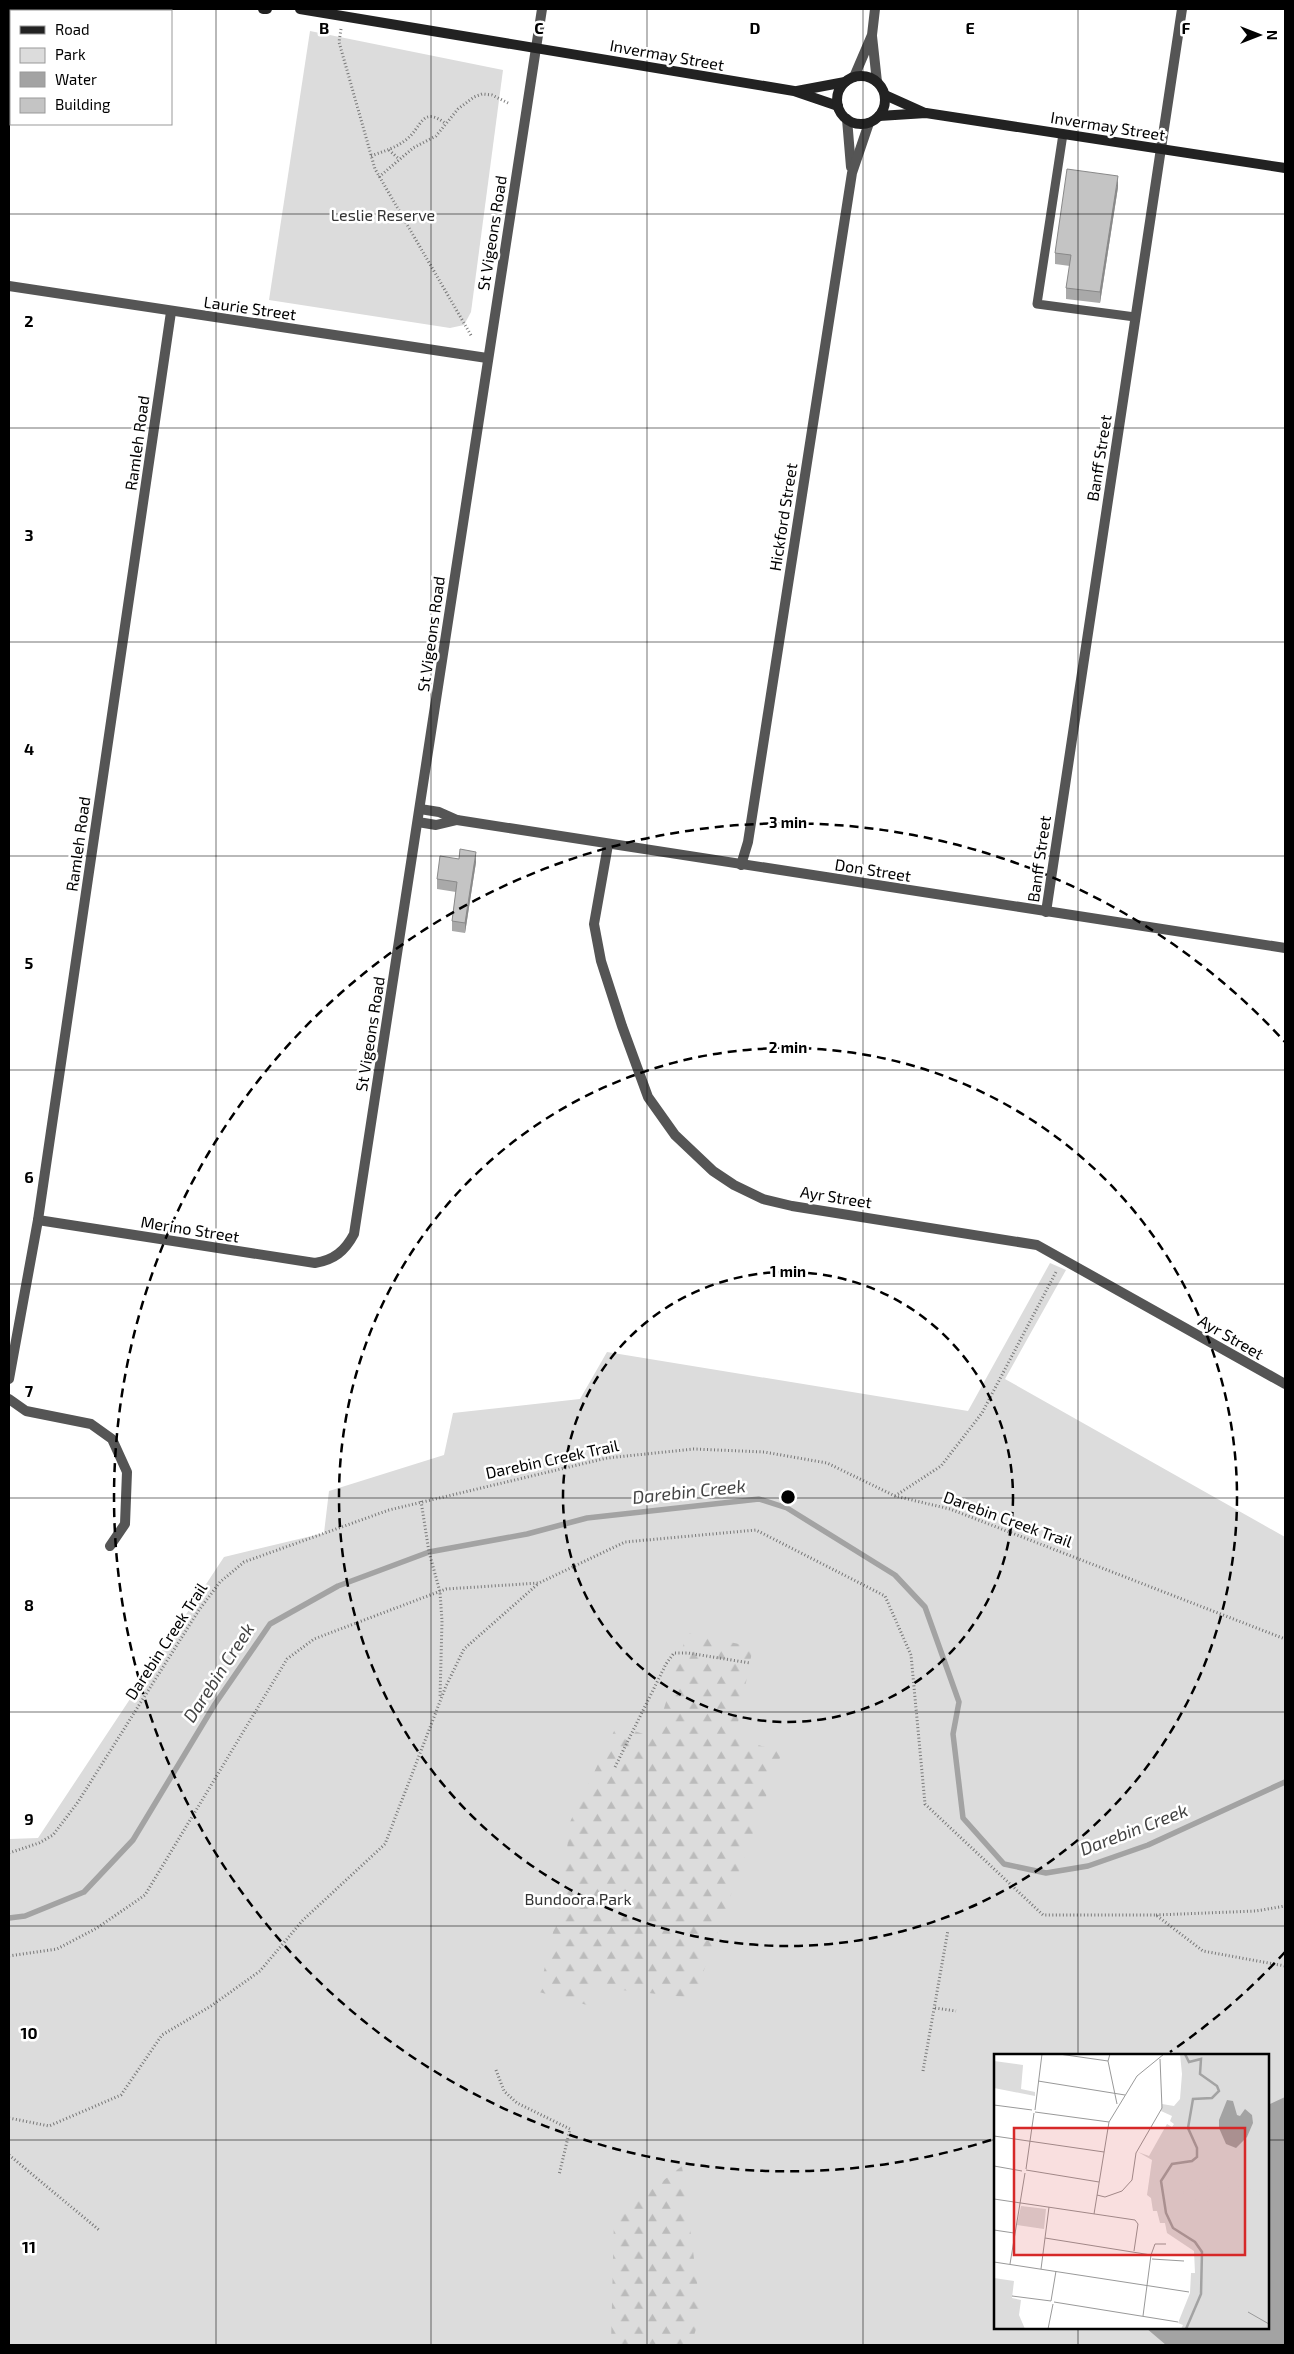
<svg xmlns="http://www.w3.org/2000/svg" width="1294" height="2354" font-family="'Exo 2',sans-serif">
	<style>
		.green { fill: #dcdcdc; fill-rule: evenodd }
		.forest { fill: url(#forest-firs) }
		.water { fill: #a3a3a3 }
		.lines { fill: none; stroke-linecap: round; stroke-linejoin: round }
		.stream { stroke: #a3a3a3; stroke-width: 5.5 }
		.path { stroke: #777; stroke-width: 3; stroke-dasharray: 1 2.5; stroke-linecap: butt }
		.lane { stroke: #555; stroke-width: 9 }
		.street { stroke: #555; stroke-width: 10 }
		.secondary { stroke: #222; stroke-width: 10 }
		.wall { fill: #a9a9a9 }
		.shaded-wall { fill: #898989 }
		.building { fill: #c4c4c4; stroke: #898989 }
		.grid { fill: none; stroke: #000; stroke-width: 1; stroke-opacity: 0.55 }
		.ring { fill: none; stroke: #000; stroke-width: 2.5; stroke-dasharray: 9 6 }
		.labels { text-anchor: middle; stroke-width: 5; stroke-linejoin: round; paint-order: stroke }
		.street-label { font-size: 16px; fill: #000; stroke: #fff }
		.park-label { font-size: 16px; fill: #333; stroke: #fff }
		.water-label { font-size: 18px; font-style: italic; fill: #444; stroke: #fff }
		.inset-river { fill: none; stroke: #a3a3a3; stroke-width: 2.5 }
		.inset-road { fill: none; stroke: #999; stroke-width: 1 }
		.view { fill: #d62828; fill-opacity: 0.15; stroke: #d62828; stroke-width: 2.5 }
		.inset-edge { fill: none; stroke: #000; stroke-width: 2.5 }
		.grid-label { font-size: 16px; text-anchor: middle; font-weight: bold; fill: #000; stroke: #fff; stroke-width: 5; stroke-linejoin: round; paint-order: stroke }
		.centre { fill: #000; stroke: #fff; stroke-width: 2.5 }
		.ring-label { font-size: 15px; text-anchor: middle; font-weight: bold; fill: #000; stroke: #fff; stroke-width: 5; stroke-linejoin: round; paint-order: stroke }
	</style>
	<defs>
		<pattern id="forest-firs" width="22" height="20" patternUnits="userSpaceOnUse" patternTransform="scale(1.25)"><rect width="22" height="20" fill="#dcdcdc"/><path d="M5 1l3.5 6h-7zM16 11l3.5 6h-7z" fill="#bbb"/></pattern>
	</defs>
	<rect width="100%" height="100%" fill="#fff"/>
	<g class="green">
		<path d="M 310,31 L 503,70 L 471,312 L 464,325 L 450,328 L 269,300 Z"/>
		<path d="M 1050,1263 L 1066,1270 L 1005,1379 L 1285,1537 L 1285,2345 L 9,2345 L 9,1839 L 38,1838 L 224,1557 L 324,1533 L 329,1491 L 444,1455 L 453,1413 L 580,1399 L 607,1352 L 968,1411 ZM 995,2055 L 1268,2055 L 1268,2328 L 995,2328 Z"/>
	</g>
	<g class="forest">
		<path d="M 687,1633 L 753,1647 L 735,1738 L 782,1752 L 694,1998 L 594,1987 L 587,2005 L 539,1992 L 562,1894 L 570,1822 L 617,1725 L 655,1738 Z"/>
		<path d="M 682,2166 L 701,2313 L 691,2345 L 611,2345 L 614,2219 Z"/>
	</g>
	<path class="water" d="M 1285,2097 L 1285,2345 L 1166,2345 L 1146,2328 L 1268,2328 L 1268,2105 Z"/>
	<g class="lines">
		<path class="stream" d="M 9,1918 L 25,1916 L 84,1892 L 133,1840 L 215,1704 L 270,1624 L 338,1586 L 429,1552 L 527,1534 L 587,1518 L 759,1499 L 787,1508 L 895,1575 L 925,1607 L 959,1702 L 953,1734 L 963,1818 L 1004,1864 L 1046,1873 L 1088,1866 L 1148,1845 L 1285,1782"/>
		<g class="path">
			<path d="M 341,29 L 339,42 L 375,169 L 472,337"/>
			<path d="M 389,150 L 399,159"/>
			<path d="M 371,156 C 384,151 396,148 407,139 C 422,127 422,105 446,124"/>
			<path d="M 379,177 L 413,148 L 436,136 L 458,109 L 474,97 L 482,94 L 492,95 L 508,103"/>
			<path d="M 895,1496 L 941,1466 L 982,1413 L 1057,1270"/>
			<path d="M 421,1501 L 429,1552 L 440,1592 L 442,1621 L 440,1698"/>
			<path d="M 615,1767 L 666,1664 L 674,1653 L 688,1653 L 750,1663"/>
			<path d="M 9,1853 L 39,1843 L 53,1835 L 78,1802 L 199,1610 L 220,1582 L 244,1562 L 389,1510 L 607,1458 L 694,1449 L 764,1452 L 827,1463 L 895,1496 L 950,1509 L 1285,1639"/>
			<path d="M 1156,1915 L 1256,1911 L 1285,1906"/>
			<path d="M 9,1956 L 57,1949 L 97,1928 L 145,1895 L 287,1659 L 314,1639 L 446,1589 L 539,1583 L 625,1542 L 756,1530 L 885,1596 L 911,1655 L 925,1804 L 1043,1915 L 1156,1915 L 1203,1951 L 1285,1966"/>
			<path d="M 935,2008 L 956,2011"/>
			<path d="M 496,2070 L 504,2091 L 517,2103 L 570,2129 L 559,2175"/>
			<path d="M 923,2071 L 948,1930"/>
			<path d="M 9,2118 L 49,2126 L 121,2095 L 162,2035 L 211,2006 L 260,1971 L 303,1920 L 385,1844 L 446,1686 L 464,1649 L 539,1583"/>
			<path d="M 9,2155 L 99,2230"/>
		</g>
		<path class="lane" d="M 1063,134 L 1037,304 L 1135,317"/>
		<g class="street">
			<path d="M 872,36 L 877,82"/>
			<path d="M 854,77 L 872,35 L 875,9"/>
			<path d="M 847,119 L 851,167"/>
			<path d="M 9,286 L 487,358"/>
			<path d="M 420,809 L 439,812 L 457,820 L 1285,948"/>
			<path d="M 418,822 L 436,825 L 457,820"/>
			<path d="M 608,845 L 594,924 L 601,961 L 622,1026 L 648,1097 L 675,1135 L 713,1171 L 734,1185 L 763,1199 L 792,1206 L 1037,1245 L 1285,1384"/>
			<path d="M 741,865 L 748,842 L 852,173 L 869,123"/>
			<path d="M 1046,912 L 1182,9"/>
			<path d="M 38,1220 L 315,1263 C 334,1260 345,1251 354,1234 L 542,9"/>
			<path d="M 9,1379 L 38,1220 L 171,312"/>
			<path d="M 9,1399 L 26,1411 L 91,1424 L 112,1439 L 127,1472 L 125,1524 L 110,1546"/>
		</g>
		<g class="secondary">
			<path d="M 263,9 L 267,9"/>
			<path d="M 300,9 L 794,91 L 838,106"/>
			<circle cx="861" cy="100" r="24"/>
			<path d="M 797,91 L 845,82"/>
			<path d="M 885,95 L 925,113"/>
			<path d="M 879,116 L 926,113 L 1285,168"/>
		</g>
	</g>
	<g class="wall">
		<path d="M 1118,187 L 1100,303 L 1066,299 L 1066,288 L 1070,266 L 1055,264 L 1055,253 Z"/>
		<path d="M 459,859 L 476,862 L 465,933 L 452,931 L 452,921 L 456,892 L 437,889 L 437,879 Z"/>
	</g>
	<g class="shaded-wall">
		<path d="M 1118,176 L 1118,187 L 1100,303 L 1100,292 Z"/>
		<path d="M 476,852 L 476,862 L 465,933 L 465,923 Z"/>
	</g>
	<g class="building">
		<path d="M 1067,169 L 1118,176 L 1100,292 L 1066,288 L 1071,255 L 1055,253 Z"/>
		<path d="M 460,849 L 476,852 L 465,923 L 452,921 L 457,882 L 437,879 L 440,856 L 459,859 Z"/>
	</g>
	<path class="grid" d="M 216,9 L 216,2345M 431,9 L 431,2345M 647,9 L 647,2345M 863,9 L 863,2345M 1078,9 L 1078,2055M 9,214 L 1285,214M 9,428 L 1285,428M 9,642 L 1285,642M 9,856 L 1285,856M 9,1070 L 1285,1070M 9,1284 L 1285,1284M 9,1498 L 1285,1498M 9,1712 L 1285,1712M 9,1926 L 1285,1926M 9,2140 L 995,2140M 1268,2140 L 1285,2140M 1078,2328 L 1078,2345"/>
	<g class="ring">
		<circle cx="788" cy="1497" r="225"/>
		<circle cx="788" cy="1497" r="449"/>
		<path d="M1285 1952A674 674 0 0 1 1170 2052M991 2140A674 674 0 1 1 1285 1042"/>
	</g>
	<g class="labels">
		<g class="street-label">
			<text transform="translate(667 55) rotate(10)" y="6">Invermay Street</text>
			<text transform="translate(1108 126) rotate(9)" y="6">Invermay Street</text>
			<text transform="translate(492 233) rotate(-81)" y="6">St Vigeons Road</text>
			<text transform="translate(250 308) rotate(8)" y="6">Laurie Street</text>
			<text transform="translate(137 443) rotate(-82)" y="6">Ramleh Road</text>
			<text transform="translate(1099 458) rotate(-81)" y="6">Banff Street</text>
			<text transform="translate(783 517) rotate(-81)" y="6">Hickford Street</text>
			<text transform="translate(431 634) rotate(-82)" y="6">St Vigeons Road</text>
			<text transform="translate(78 844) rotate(-82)" y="6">Ramleh Road</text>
			<text transform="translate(1039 859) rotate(-82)" y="6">Banff Street</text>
			<text transform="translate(873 870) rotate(9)" y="6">Don Street</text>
			<text transform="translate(370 1034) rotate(-81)" y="6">St Vigeons Road</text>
			<text transform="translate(836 1197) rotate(9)" y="6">Ayr Street</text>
			<text transform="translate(190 1229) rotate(9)" y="6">Merino Street</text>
			<text transform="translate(1231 1337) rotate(30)" y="6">Ayr Street</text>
			<text transform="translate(552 1459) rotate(-12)" y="6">Darebin Creek Trail</text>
			<text transform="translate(1008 1519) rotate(20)" y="6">Darebin Creek Trail</text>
			<text transform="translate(166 1641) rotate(-57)" y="6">Darebin Creek Trail</text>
		</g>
		<g class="park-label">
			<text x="383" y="221">Leslie Reserve</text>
			<text x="578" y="1905">Bundoora Park</text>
		</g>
		<g class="water-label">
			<text transform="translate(689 1492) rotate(-6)" y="6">Darebin Creek</text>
			<text transform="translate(219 1673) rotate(-57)" y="6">Darebin Creek</text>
			<text transform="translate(1134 1830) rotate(-21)" y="6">Darebin Creek</text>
		</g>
	</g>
	<g transform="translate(994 2054)">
		<rect width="275" height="275" fill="#fff"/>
		<path d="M 30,0 L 27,35 L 41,38 L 41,42 L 0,34 L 0,7 L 29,11 ZM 186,0 L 275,0 L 275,275 L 187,275 L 189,271 L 184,269 L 196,239 L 197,219 L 201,219 L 200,197 L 173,179 L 171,169 L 166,169 L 163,157 L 159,157 L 157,144 L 153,141 L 158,106 L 144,98 L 155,102 L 173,70 L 178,73 L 180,70 L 176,67 L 178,62 L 167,57 L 168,50 L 180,52 L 186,45 L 188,20 ZM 27,152 L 52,155 L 50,175 L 23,171 ZM 0,224 L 20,227 L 18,244 L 27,246 L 25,261 L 31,275 L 0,275 Z" fill="#dcdcdc"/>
		<path d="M 252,0 L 262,0 L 266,7 L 266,19 L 275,30 L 275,48 ZM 192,124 L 216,133 L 215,148 L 199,145 L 189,140 L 190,137 L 180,134 L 182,127 L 190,129 ZM 247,132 L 265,138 L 266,141 L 238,141 L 232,134 ZM 253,186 L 269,194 L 275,189 L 275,211 L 254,193 Z" fill="#dcdcdc"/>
		<path d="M 233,46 L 239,47 L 243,61 L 246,62 L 251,55 L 258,61 L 259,69 L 253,83 L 242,94 L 232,90 L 225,74 L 225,66 Z" fill="#a3a3a3"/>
		<path class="inset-river" d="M 191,0 L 195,8 L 207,5 L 206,20 L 223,32 L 225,37 L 218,44 L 199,45 L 194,74 L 203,94 L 203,103 L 198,107 L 178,110 L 167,127 L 172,159 L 179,174 L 201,188 L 208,198 L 207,240 L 192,275"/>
		<path class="inset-road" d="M 65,0 L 114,7M 116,0 L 114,7 L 123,50M 44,27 L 131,41M 0,51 L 38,56M 41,56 L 48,0M 41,58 L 115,68 L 143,22 L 170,0M 0,82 L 110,98M 0,112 L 28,117M 32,115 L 40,59M 32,116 L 105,128M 103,141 L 111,143 L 128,137 L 138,126 L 142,99 L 168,54 L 166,5M 0,145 L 141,166 L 144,170 L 140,197M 100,160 L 115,68M 0,176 L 20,179M 51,184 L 157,201M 157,201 L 161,190 L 172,190M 158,205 L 190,207M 0,208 L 195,238M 16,210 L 31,119M 47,215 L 55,153M 18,242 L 57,247M 57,247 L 62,217M 60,248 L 184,268M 254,258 L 275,270M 149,262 L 157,201M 54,275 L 59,250"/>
		<path class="view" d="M 20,74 L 251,74 L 251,201 L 20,201 Z"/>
		<rect width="275" height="275" class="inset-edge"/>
	</g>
	<g class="grid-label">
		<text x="324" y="34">B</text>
		<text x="539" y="34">C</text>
		<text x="755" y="34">D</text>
		<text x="970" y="34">E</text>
		<text x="1186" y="34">F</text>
		<text x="29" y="327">2</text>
		<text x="29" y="541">3</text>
		<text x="29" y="755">4</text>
		<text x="29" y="969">5</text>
		<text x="29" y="1183">6</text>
		<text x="29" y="1397">7</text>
		<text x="29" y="1611">8</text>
		<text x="29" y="1825">9</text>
		<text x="29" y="2039">10</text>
		<text x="29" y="2253">11</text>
	</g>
	<circle cx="788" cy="1497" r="8" class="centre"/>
	<g class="ring-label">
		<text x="788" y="828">3 min</text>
		<text x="788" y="1053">2 min</text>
		<text x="788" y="1277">1 min</text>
	</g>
	<rect width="1294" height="2354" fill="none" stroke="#000000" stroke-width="20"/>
	<rect x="10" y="10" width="162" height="115" fill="#ffffff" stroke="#999999"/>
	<rect x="20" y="26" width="25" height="8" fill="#222222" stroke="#999999"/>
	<text x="55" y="35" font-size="15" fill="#000000">Road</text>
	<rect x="20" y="48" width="25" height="15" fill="#dcdcdc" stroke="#999999"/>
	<text x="55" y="60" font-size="15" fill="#000000">Park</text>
	<rect x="20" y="72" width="25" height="15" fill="#a3a3a3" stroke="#999999"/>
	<text x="55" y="85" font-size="15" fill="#000000">Water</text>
	<rect x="20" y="98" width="25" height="15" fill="#c4c4c4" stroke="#999999"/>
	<text x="55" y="110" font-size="15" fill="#000000">Building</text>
	<g transform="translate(1259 35) rotate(90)" stroke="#ffffff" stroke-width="4" paint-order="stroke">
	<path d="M0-4L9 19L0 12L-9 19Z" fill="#000000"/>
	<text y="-8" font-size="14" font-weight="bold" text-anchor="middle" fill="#000000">N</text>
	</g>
</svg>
